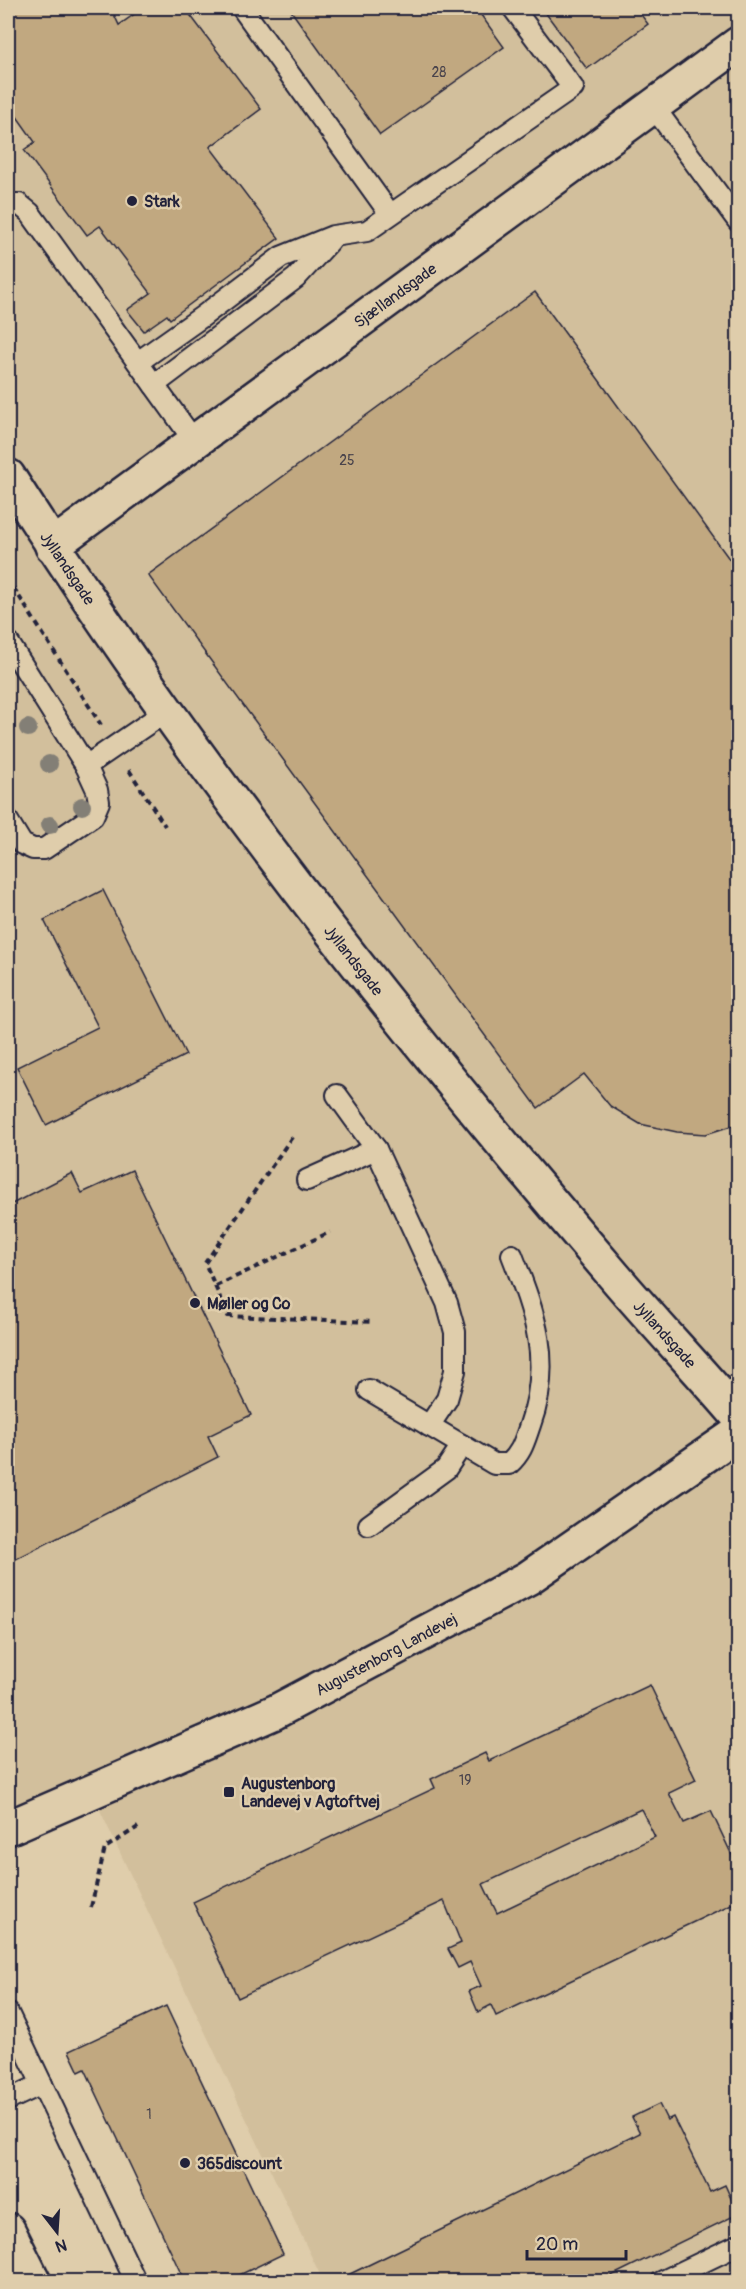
<svg xmlns="http://www.w3.org/2000/svg" width="746" height="2289" font-family="Pangolin,sans-serif">
	<style>
		.built { fill: #d2bf9c }
		.building { fill: #c1a880; stroke: #22223b; stroke-width: 1.5; fill-rule: evenodd }
		.lines { fill: none; stroke-linecap: round; stroke-linejoin: round }
		.lane-casing { stroke: #22223b; stroke-width: 24 }
		.street-casing { stroke: #22223b; stroke-width: 38 }
		.secondary-casing { stroke: #22223b; stroke-width: 38 }
		.path { stroke: #22223b; stroke-width: 4; stroke-dasharray: 6 4.5; stroke-linecap: butt }
		.lane { stroke: #dfcdab; stroke-width: 20 }
		.street { stroke: #dfcdab; stroke-width: 33 }
		.secondary { stroke: #dfcdab; stroke-width: 33 }
		.tree { fill: #837f76 }
		.poi-dot { fill: #22223b; stroke: #dfcdab; stroke-width: 2 }
		.labels { text-anchor: middle; stroke-width: 5; stroke-linejoin: round; paint-order: stroke }
		.number-label { font-size: 14px; fill: #4a444c }
		.poi-label { font-size: 16px; font-weight: bold; fill: #22223b; stroke: #dfcdab; text-anchor: start }
		.street-label { font-size: 16px; fill: #22223b; stroke: #dfcdab }
	</style>
	<rect width="100%" height="100%" fill="#dfcdab"/>
	<filter id="ink" filterUnits="userSpaceOnUse"><feTurbulence type="fractalNoise" baseFrequency=".0167" numOctaves="2"/><feDisplacementMap in="SourceGraphic" scale="12" xChannelSelector="R" yChannelSelector="G"/><feConvolveMatrix kernelMatrix="1 2 1 2 8 2 1 2 1" color-interpolation-filters="sRGB"/></filter>
	<g filter="url(#ink)">
		<path class="built" d="M 8,8 L 738,8 L 738,2281 L 323,2281 L 88,1785 L 8,1818 Z"/>
		<g class="building">
			<path d="M 8,8 L 111,8 L 119,25 L 143,8 L 185,8 L 261,109 L 210,147 L 279,238 L 170,319 L 167,315 L 144,331 L 127,310 L 151,293 L 100,226 L 87,235 L 24,150 L 35,142 L 8,104 Z"/>
			<path d="M 289,8 L 476,8 L 504,47 L 380,135 Z"/>
			<path d="M 542,8 L 636,8 L 648,24 L 587,69 Z"/>
			<path d="M 535,292 L 738,571 L 738,1124 L 706,1134 L 677,1132 L 640,1124 L 610,1106 L 584,1074 L 538,1108 L 148,575 Z"/>
			<path d="M 103,890 L 186,1055 L 46,1125 L 17,1067 L 98,1027 L 44,920 Z"/>
			<path d="M 132,1170 L 251,1415 L 208,1436 L 218,1457 L 8,1563 L 8,1206 L 72,1173 L 82,1193 Z"/>
			<path d="M 650,1685 L 696,1780 L 669,1793 L 684,1823 L 711,1811 L 738,1868 L 738,1901 L 496,2016 L 491,2005 L 478,2012 L 469,1991 L 481,1986 L 470,1962 L 458,1968 L 448,1949 L 461,1943 L 444,1901 L 238,1998 L 193,1902 L 435,1788 L 431,1779 L 485,1753 L 489,1761 ZM 641,1809 L 655,1837 L 497,1913 L 483,1884 Z"/>
			<path d="M 166,2006 L 283,2254 L 225,2282 L 185,2282 L 85,2069 L 79,2072 L 69,2051 Z"/>
			<path d="M 659,2104 L 667,2120 L 673,2117 L 710,2192 L 725,2185 L 738,2214 L 599,2282 L 353,2282 L 350,2274 L 640,2133 L 632,2117 Z"/>
			<path d="M 738,2271 L 738,2282 L 717,2282 Z"/>
		</g>
		<g class="lines">
			<g class="lane-casing">
				<g id="lane">
					<path d="M 242,8 L 390,214"/>
					<path d="M 653,106 L 738,221"/>
					<path d="M 8,204 L 19,204 L 30,213 L 195,442"/>
					<path d="M 138,362 L 203,316 L 281,257 L 333,236 L 367,231 L 573,88 L 513,8"/>
					<path d="M 154,385 L 296,278 L 330,241"/>
					<path d="M 8,642 L 86,766 L 97,790 L 99,802 L 93,816 L 44,849 L 33,849 L 22,844 L 8,821"/>
					<path d="M 86,766 L 168,710"/>
					<path d="M 337,1095 L 376,1149 L 447,1303 L 455,1332 L 455,1371 L 447,1399 L 429,1426"/>
					<path d="M 307,1180 L 376,1149"/>
					<path d="M 369,1390 L 494,1464 L 509,1464 C 522,1452 524,1442 530,1425 C 553,1362 535,1314 512,1255"/>
					<path d="M 369,1525 L 446,1469 L 462,1445"/>
					<path d="M 8,2013 L 136,2282"/>
					<path d="M 8,2100 L 42,2084"/>
					<path d="M 661,2282 L 738,2245"/>
				</g>
			</g>
			<g class="street-casing">
				<g id="street">
					<path d="M 8,476 C 188,759 397,1023 615,1277 C 655,1324 698,1369 738,1416"/>
					<path d="M 52,546 L 738,44"/>
					<path d="M 8,2230 L 34,2282"/>
				</g>
			</g>
			<g class="secondary-casing">
				<path id="secondary" d="M 8,1828 L 275,1712 L 528,1578 L 738,1433"/>
			</g>
			<g class="path">
				<path d="M 8,579 L 101,725"/>
				<path d="M 129,770 L 165,826"/>
				<path d="M 292,1137 L 205,1263 L 228,1316 L 374,1322"/>
				<path d="M 216,1286 L 330,1232"/>
				<path d="M 91,1907 L 105,1848 L 138,1827"/>
			</g>
			<use href="#lane" class="lane"/>
			<use href="#street" class="street"/>
			<use href="#secondary" class="secondary"/>
		</g>
		<g class="tree">
			<circle cx="28" cy="728" r="9"/>
			<circle cx="49" cy="764" r="9"/>
			<circle cx="82" cy="806" r="9"/>
			<circle cx="50" cy="825" r="9"/>
		</g>
	</g>
	<g class="poi-dot">
		<circle cx="132" cy="201" r="6"/>
		<circle cx="195" cy="1303" r="6"/>
		<rect x="223" y="1786" width="12" height="12" rx="3"/>
		<circle cx="185" cy="2163" r="6"/>
	</g>
	<g class="labels">
		<g class="number-label">
			<text x="439" y="77">28</text>
			<text x="347" y="465">25</text>
			<text x="465" y="1785">19</text>
			<text x="149" y="2119">1</text>
		</g>
		<g class="poi-label">
			<text x="144" y="207">Stark</text>
			<text x="207" y="1309">Møller og Co</text>
			<text x="241" y="1789">Augustenborg<tspan x="241" dy="18">Landevej v Agtoftvej</tspan></text>
			<text x="197" y="2169">365discount</text>
		</g>
		<g class="street-label">
			<text transform="translate(395 295) rotate(-36)" y="6">Sjællandsgade</text>
			<text transform="translate(68 568) rotate(56)" y="6">Jyllandsgade</text>
			<text transform="translate(354 960) rotate(52)" y="6">Jyllandsgade</text>
			<text transform="translate(665 1334) rotate(48)" y="6">Jyllandsgade</text>
			<text transform="translate(386 1654) rotate(-28)" y="6">Augustenborg Landevej</text>
		</g>
	</g>
	<rect width="746" height="2289" fill="none" stroke="#dfcdab" stroke-width="30"/>
	<rect x="15" y="15" width="716" height="2259" fill="none" stroke="#22223b" stroke-width="2" filter="url(#ink)"/>
	<g transform="translate(57 2232) rotate(163)" stroke="#dfcdab" stroke-width="4.5" paint-order="stroke">
	<path d="M0-4.5L10 22L0 15L-10 22Z" fill="#22223b"/>
	<text y="-9" font-size="16" font-weight="bold" text-anchor="middle" fill="#22223b">N</text>
	</g>
	<path d="M527 2250v9h99v-9" fill="none" stroke="#22223b" stroke-width="3"/>
	<text x="536" y="2250" font-size="18" fill="#22223b" stroke="#dfcdab" stroke-width="4.5" paint-order="stroke">20 m</text>
</svg>
